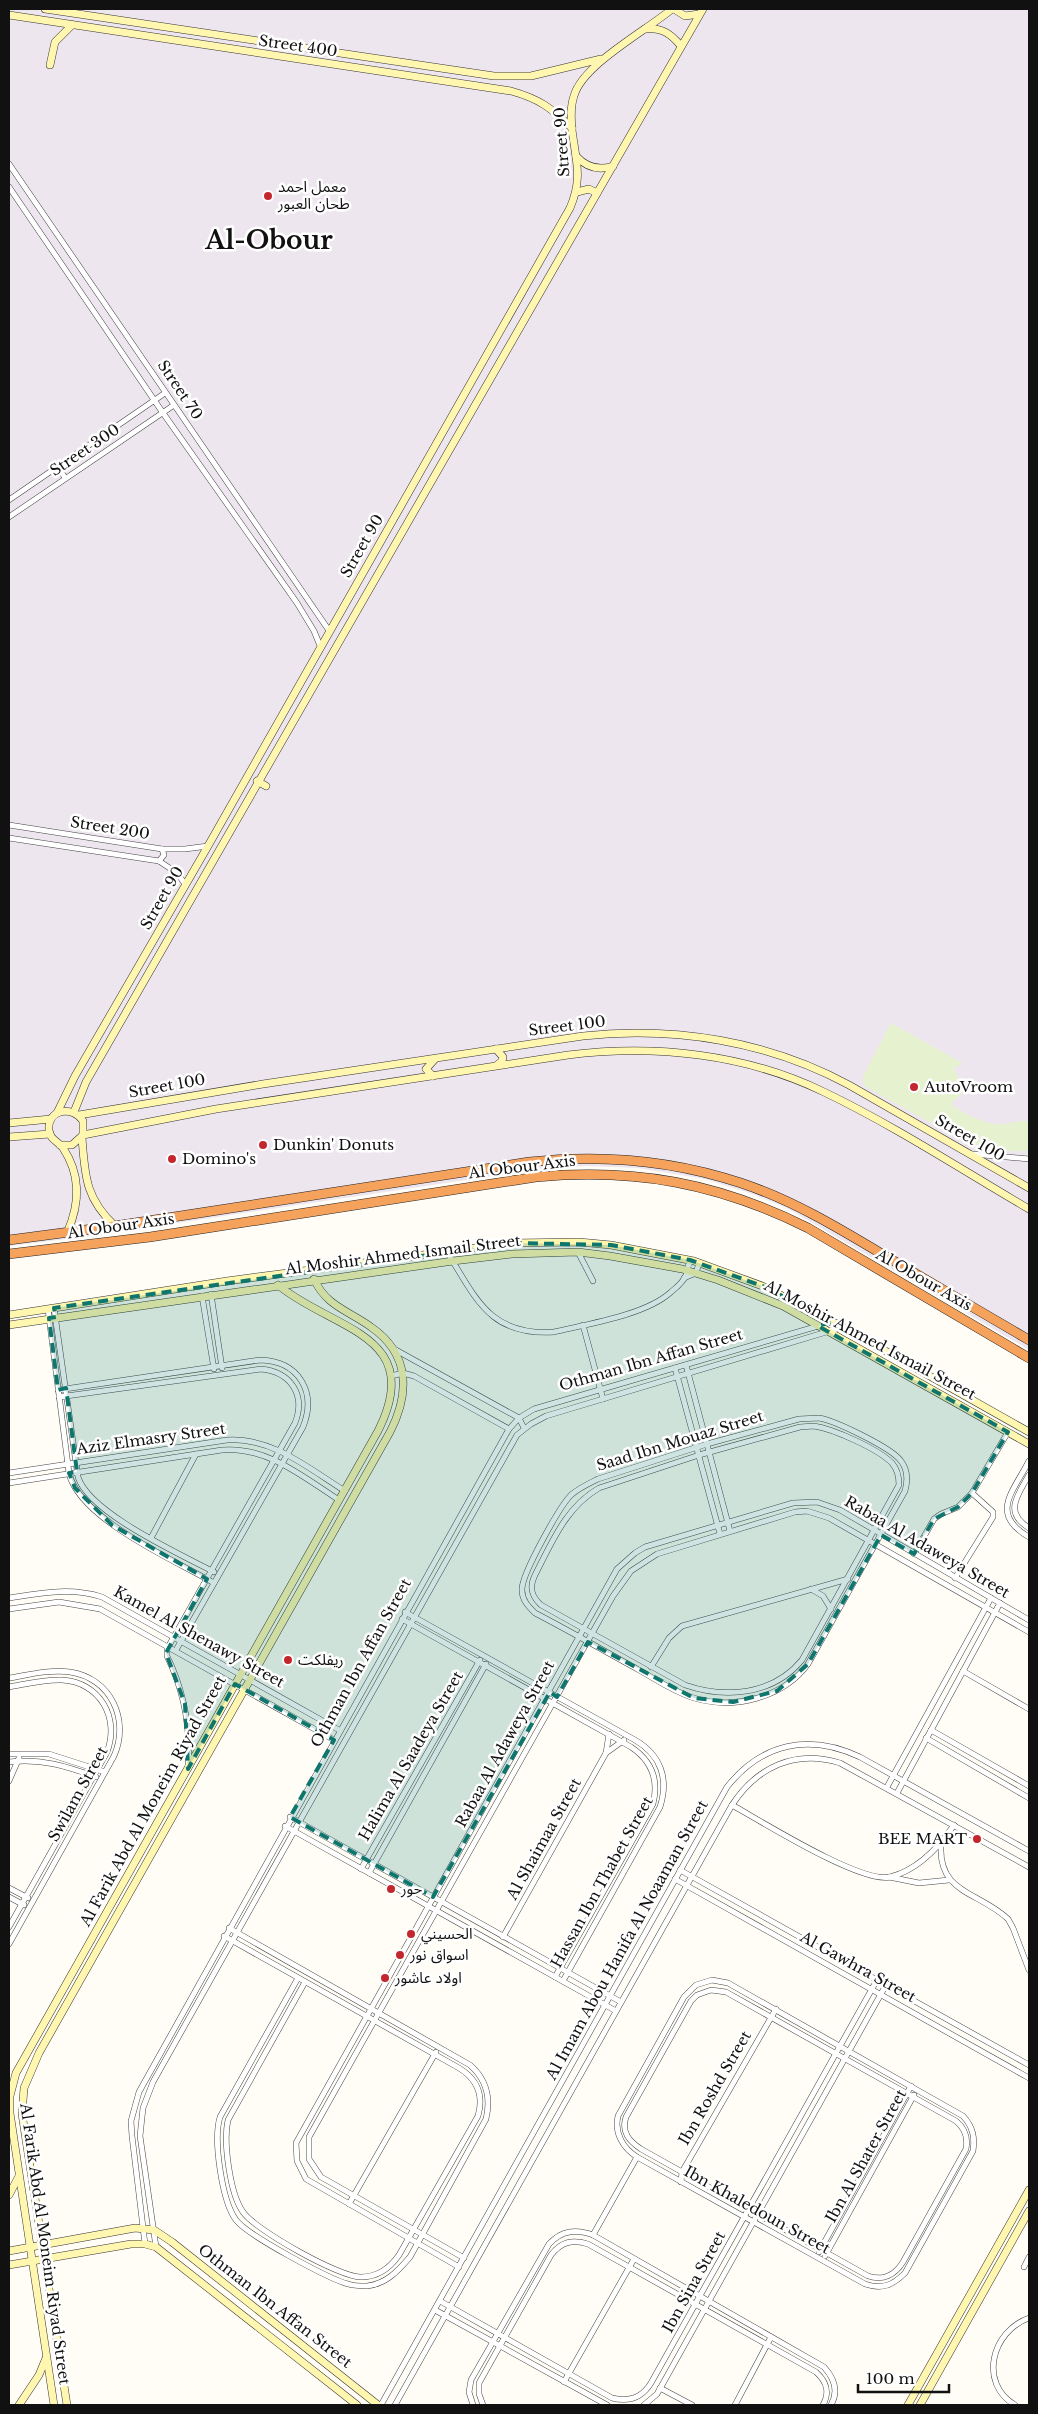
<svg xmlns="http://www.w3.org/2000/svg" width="1038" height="2414" font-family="'Libre Baskerville','Noto Sans Arabic',serif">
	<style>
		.industrial { fill: #eee6ef }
		.pitch { fill: #e6f2cf }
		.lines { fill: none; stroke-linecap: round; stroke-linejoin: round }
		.street-casing { stroke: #444; stroke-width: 6 }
		.secondary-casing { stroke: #333; stroke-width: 8 }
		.highway-casing { stroke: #222; stroke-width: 10 }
		.street { stroke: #fff; stroke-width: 5 }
		.secondary { stroke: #fff6b0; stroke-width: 7 }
		.highway { stroke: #f5a25d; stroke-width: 9 }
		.marked { fill: #0f766e; fill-opacity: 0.2; stroke: #0f766e; stroke-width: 4; stroke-dasharray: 10 6; stroke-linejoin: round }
		.poi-dot { fill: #c4262e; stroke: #fff; stroke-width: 2 }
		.labels { text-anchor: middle; stroke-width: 5; stroke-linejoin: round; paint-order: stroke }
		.street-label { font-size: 15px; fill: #111; stroke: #fff }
		.poi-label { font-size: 15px; fill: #111; stroke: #fff; text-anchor: start }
		.town-label { font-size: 25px; font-weight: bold; fill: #111; stroke: #fff }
	</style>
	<rect width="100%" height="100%" fill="#fffdf5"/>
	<path class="industrial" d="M 9,9 L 1029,9 L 1029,1350 L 787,1208 L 755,1195 L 705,1179 L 637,1168 L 585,1166 L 533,1170 L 83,1237 L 9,1246 Z"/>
	<path class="pitch" d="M 891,1023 L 962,1063 L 954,1069 L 964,1090 L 961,1092 L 962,1094 L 952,1102 L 952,1105 C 966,1115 987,1126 1005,1124 C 1013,1123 1020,1119 1028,1122 L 1029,1149 L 1025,1151 L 1008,1151 L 963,1141 L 868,1088 L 863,1083 L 863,1076 Z"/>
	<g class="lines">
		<g class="street-casing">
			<g id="street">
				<path d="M 9,164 L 330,632"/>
				<path d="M 9,187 L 163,413 L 297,603 L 314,631 L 321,648"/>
				<path d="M 58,466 L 65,478"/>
				<path d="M 9,500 L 165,393"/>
				<path d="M 9,517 L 174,405"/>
				<path d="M 9,825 L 162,849 L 185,849 L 208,846"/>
				<path d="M 9,838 L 159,861 L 177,873 L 185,884"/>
				<path d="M 159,861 L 164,855 L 162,849"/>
				<path d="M 972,1154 L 1029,1159"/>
				<path d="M 447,1252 C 476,1298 489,1336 554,1332 C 588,1324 646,1315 671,1292 C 676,1288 684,1281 686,1275 C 689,1269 686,1266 691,1261"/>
				<path d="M 578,1252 L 593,1281"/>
				<path d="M 684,1278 L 696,1273 L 699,1263"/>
				<path d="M 211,1294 L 222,1368"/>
				<path d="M 202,1296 L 214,1369"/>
				<path d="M 54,1308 L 78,1477 C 89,1513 180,1554 214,1572"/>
				<path d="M 48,1309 L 69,1473 C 79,1519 176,1561 214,1583"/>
				<path d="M 583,1325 L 603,1399"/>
				<path d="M 394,1349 L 519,1418 L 524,1428"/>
				<path d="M 686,1365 L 730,1531"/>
				<path d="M 675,1368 L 720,1534"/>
				<path d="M 391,1376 L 403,1373 L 414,1376 L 509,1429"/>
				<path d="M 58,1390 L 260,1360 C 299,1361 317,1392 303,1427 L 176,1650"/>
				<path d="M 59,1397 L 261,1369 C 291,1372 306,1395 295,1423 L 167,1649 L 167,1656 C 184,1691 191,1726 188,1766"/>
				<path d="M 819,1418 C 836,1421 892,1448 901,1461 C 908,1470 908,1480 905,1491 L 808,1664 C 783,1698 734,1710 694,1698 C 674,1692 657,1680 639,1670 C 604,1651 570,1631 535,1613 C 528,1606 522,1600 522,1590 C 521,1575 560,1506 571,1495 C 579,1488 588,1484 598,1479 L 707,1444 L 799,1419 Z"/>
				<path d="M 814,1426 C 834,1429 878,1449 892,1463 C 898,1470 899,1477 899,1485 L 802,1660 C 773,1695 726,1699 685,1685 L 541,1605 C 531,1596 529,1587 535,1575 C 552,1542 566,1507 599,1488 L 699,1455 L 800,1427 Z"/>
				<path d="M 1029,1461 C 1013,1492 989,1514 1029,1537"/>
				<path d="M 9,1473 L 227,1440 C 272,1437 308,1468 345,1491"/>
				<path d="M 1029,1475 C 1018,1495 1003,1512 1029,1528"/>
				<path d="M 9,1483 L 222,1450 C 267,1446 303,1477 339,1500"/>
				<path d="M 151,1538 L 196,1454"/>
				<path d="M 914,1554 L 934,1519 L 941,1514 L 958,1507 L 972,1493 L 1008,1432"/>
				<path d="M 955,1578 L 993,1517 L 993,1512 L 972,1493"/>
				<path d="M 811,1589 L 823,1596 L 831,1609"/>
				<path d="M 9,1598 C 41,1593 70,1587 102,1597 L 339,1730"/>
				<path d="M 9,1609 L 59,1602 L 100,1609 L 334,1740"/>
				<path d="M 405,1612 L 635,1740 C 661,1755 669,1779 660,1807 L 563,1981"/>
				<path d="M 402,1619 L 631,1747 C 652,1761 659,1780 653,1804 L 555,1977"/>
				<path d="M 651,1667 L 669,1638 L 682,1626 L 848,1579"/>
				<path d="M 963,1671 L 1029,1709"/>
				<path d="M 9,1678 C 28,1675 50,1669 70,1672 C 111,1678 130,1720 114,1756 L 9,1944"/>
				<path d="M 9,1687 C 26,1684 45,1679 62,1680 C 100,1682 120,1718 107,1752 L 9,1927"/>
				<path d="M 931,1730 L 1029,1786"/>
				<path d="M 926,1738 L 1029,1798"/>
				<path d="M 606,1753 L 624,1740"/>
				<path d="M 9,1754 L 49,1754 L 105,1772"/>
				<path d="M 9,1762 C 41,1758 66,1766 96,1777"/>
				<path d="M 9,1781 L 19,1758"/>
				<path d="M 887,1787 L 991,1598"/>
				<path d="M 897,1793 L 1000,1603"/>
				<path d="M 732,1805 C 761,1821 861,1884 890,1877 C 918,1870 939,1847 954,1825"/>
				<path d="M 290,1817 L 621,2002"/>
				<path d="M 285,1826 L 616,2011"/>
				<path d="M 941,1844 C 938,1894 978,1891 1008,1919 L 1013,1928 L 1029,1970"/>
				<path d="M 361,1869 L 480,1660"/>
				<path d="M 680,1870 L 1029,2065"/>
				<path d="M 369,1873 L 486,1664"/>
				<path d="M 889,1877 L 919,1883 L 949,1880"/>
				<path d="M 675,1879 L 1029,2078"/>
				<path d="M 9,1888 L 28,1898"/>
				<path d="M 9,1897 L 24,1905"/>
				<path d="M 229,1928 L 470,2065 C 486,2079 491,2098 486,2119 L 410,2257 C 398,2271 386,2284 367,2286 C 361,2286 354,2286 348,2284 C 329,2279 247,2235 236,2220 C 222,2201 213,2140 220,2117 L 298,1978"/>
				<path d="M 224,1936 L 459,2068 C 477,2079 484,2095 478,2116 L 399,2255 C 390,2268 378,2277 361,2277 C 341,2278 255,2230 243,2212 C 230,2194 223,2142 228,2120 L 305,1982"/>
				<path d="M 503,1937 L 606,1753 L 609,1734"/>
				<path d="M 712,1980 L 728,1983 L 963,2116 C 973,2127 975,2137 973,2151 L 905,2273 C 893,2285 882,2290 865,2284 L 637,2157 C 623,2148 614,2133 618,2116 L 684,1997 L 696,1985 Z"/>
				<path d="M 711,1990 L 726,1992 L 956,2121 C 966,2129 968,2138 966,2149 L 903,2262 C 895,2275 883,2281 868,2276 L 641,2149 C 629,2141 621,2132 626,2117 L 691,2001 L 697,1995 Z"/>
				<path d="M 681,2182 L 682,2172 L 776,2009"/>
				<path d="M 349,2204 L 436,2052"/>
				<path d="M 593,2235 L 637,2157"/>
				<path d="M 145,2244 L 132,2136 L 131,2121 L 139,2092 L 509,1429 L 519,1418 L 534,1409 L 832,1322"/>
				<path d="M 156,2247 L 140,2136 L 143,2108 L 153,2082 L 517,1435 L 531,1424 L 546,1416 L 843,1327"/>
				<path d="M 819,2252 L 911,2086"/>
				<path d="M 825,2256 L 914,2095"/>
				<path d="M 464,2258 L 321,2177 L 309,2159 L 309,2137 L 613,1596 L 631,1571 L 657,1554 L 795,1512 L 807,1511 L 829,1518 L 1029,1632"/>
				<path d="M 459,2267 L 306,2179 L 297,2161 L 296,2143 L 617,1569 L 635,1553 L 645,1547 L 793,1503 L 817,1502 L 840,1510 L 1029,1620"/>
				<path d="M 1024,2267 L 1029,2257"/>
				<path d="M 440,2301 L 612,2398 C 628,2402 642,2398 651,2383 L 877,1980"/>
				<path d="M 435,2310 L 607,2405"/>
				<path d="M 564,2382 L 634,2259"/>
				<path d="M 660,2388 L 692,2405"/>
				<path d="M 381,2405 L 727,1787 C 762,1743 809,1733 860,1757 L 1029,1851"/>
				<path d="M 395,2405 L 732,1805 C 757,1767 795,1749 840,1763 L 1029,1867"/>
				<path d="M 473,2405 L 469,2392 L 471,2380 L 549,2244 C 562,2230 576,2229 593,2235 L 824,2367 C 834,2378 839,2391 831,2405"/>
				<path d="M 483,2405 L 479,2394 L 479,2383 L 551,2255 C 561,2242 572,2239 588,2244 L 816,2372 C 827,2382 830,2392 823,2405"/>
				<path d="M 644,2405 L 657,2394 L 886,1985"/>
				<path d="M 735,2405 L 771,2337"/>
				<path d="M 1015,2405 C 978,2383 992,2331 1029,2318"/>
			</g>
		</g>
		<g class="secondary-casing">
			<g id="secondary">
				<path d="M 45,9 L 494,76 L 531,76 L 601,59"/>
				<path d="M 674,9 L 685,16 L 699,14"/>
				<path d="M 9,15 L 511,91 C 540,99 551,108 572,128"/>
				<path d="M 645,29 C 662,27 671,34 681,46"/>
				<path d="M 50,65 L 55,42 L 72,25"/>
				<path d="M 576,156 C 586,167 598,171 613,166"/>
				<path d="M 577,192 L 589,189 L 597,193"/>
				<path d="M 257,781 L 266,786"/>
				<path d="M 496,1049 L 503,1057 L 502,1061 L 497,1065"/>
				<path d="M 433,1076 L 426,1069 L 435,1059"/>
				<path d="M 74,1112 L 86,1082 L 703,9"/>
				<path d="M 57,1113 L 75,1076 L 208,846 L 570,208 C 583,178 576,161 572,130 C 571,119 570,107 574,96 C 582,65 647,30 672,9"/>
				<path d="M 79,1115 L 263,1084 L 583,1036 C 674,1026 768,1041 849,1085 L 1029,1188"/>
				<path d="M 9,1123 L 51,1119"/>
				<path d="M 83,1135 L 216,1109 L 568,1055 C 655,1044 746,1054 824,1092 C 895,1126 962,1170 1029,1209"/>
				<path d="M 9,1137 L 50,1134"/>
				<path d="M 82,1138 C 85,1175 85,1198 115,1226"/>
				<path d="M 60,1145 L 72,1145 L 83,1135 L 83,1121 C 73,1105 47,1109 49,1130 C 50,1140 58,1141 63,1148 C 81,1175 80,1204 67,1233"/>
				<path d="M 9,1315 L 227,1281 L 512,1243 L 579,1242 L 611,1245 L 694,1261 L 765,1287 L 843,1327 L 1029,1432"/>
				<path d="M 9,1325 L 453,1261 L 512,1254 L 578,1252 L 610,1256 L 682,1269 L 718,1280 L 783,1306 L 1029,1444"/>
				<path d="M 9,2195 L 19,2176"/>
				<path d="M 9,2251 L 135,2228 L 154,2230 L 172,2242 L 378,2405"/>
				<path d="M 9,2265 L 131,2244 L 145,2244 L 156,2247 L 357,2405"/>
				<path d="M 19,2405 L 39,2375 L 46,2358"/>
				<path d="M 54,2405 L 10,2113 L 10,2096 L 16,2073 L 378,1431 C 427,1334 332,1330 278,1285"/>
				<path d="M 67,2405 L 22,2114 L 24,2088 L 39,2053 L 390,1432 C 410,1393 410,1354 371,1327 C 349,1311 326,1306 314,1279"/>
				<path d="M 908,2405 L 1029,2190"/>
				<path d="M 920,2405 L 1029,2211"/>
			</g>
		</g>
		<g class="highway-casing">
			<g id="highway">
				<path d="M 9,1240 L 115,1226 L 529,1162 C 601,1154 672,1160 741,1183 C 792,1200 837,1227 882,1254 C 931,1283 980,1311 1029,1340"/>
				<path d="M 9,1254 L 150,1237 L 536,1177 C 636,1168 718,1183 808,1228 L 1029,1358"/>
			</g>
		</g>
		<use href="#street" class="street"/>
		<use href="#secondary" class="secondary"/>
		<use href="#highway" class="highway"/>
	</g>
	<path class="marked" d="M 512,1243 L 611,1245 L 690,1260 L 765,1287 L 832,1322 L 818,1326 L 1008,1432 L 972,1493 L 958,1507 L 934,1519 L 914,1554 L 881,1535 L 808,1664 L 777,1691 L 733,1702 L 694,1698 L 588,1642 L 557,1697 L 550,1692 L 433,1897 L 290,1817 L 334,1740 L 235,1684 L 188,1769 L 185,1704 L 166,1653 L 207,1579 L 112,1525 L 75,1488 L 69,1473 L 77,1472 L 66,1388 L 58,1390 L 49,1318 L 56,1317 L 54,1308 Z"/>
	<g class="poi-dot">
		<circle cx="268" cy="196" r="5"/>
		<circle cx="914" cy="1087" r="5"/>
		<circle cx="263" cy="1145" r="5"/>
		<circle cx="172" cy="1159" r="5"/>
		<circle cx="288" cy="1660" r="5"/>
		<circle cx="977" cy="1839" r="5"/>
		<circle cx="391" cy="1889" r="5"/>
		<circle cx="411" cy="1934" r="5"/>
		<circle cx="400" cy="1955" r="5"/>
		<circle cx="385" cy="1978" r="5"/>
	</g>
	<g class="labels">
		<g class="street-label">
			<text transform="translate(298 46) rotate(8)" y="5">Street 400</text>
			<text transform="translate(562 142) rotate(-94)" y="5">Street 90</text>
			<text transform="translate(180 390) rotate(56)" y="5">Street 70</text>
			<text transform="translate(85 450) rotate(-34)" y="5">Street 300</text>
			<text transform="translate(362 546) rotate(-60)" y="5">Street 90</text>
			<text transform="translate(110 828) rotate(9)" y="5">Street 200</text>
			<text transform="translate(162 898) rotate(-60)" y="5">Street 90</text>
			<text transform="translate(567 1026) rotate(-7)" y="5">Street 100</text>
			<text transform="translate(167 1086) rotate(-10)" y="5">Street 100</text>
			<text transform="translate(970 1138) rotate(30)" y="5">Street 100</text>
			<text transform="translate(522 1167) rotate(-7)" y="5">Al Obour Axis</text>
			<text transform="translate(121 1226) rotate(-8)" y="5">Al Obour Axis</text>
			<text transform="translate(403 1255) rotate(-7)" y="5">Al Moshir Ahmed Ismail Street</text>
			<text transform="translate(924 1280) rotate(30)" y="5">Al Obour Axis</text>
			<text transform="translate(870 1340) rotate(28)" y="5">Al Moshir Ahmed Ismail Street</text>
			<text transform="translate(651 1360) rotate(-16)" y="5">Othman Ibn Affan Street</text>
			<text transform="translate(151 1439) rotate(-8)" y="5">Aziz Elmasry Street</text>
			<text transform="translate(680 1441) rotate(-17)" y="5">Saad Ibn Mouaz Street</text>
			<text transform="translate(927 1547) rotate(30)" y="5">Rabaa Al Adaweya Street</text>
			<text transform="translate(199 1637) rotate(29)" y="5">Kamel Al Shenawy Street</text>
			<text transform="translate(361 1663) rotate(-61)" y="5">Othman Ibn Affan Street</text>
			<text transform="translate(505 1744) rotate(-61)" y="5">Rabaa Al Adaweya Street</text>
			<text transform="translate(411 1756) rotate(-60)" y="5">Halima Al Saadeya Street</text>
			<text transform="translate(78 1794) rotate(-61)" y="5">Swilam Street</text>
			<text transform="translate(153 1801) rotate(-61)" y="5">Al Farik Abd Al Moneim Riyad Street</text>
			<text transform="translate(544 1839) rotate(-61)" y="5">Al Shaimaa Street</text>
			<text transform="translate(602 1882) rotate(-61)" y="5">Hassan Ibn Thabet Street</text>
			<text transform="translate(627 1940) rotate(-61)" y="5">Al Imam Abou Hanifa Al Noaaman Street</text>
			<text transform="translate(858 1967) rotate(29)" y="5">Al Gawhra Street</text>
			<text transform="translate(715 2088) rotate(-60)" y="5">Ibn Roshd Street</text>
			<text transform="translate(866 2156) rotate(-61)" y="5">Ibn Al Shater Street</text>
			<text transform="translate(757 2210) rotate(29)" y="5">Ibn Khaledoun Street</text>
			<text transform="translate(45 2244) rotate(82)" y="5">Al Farik Abd Al Moneim Riyad Street</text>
			<text transform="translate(694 2282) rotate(-61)" y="5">Ibn Sina Street</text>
			<text transform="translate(275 2306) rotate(38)" y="5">Othman Ibn Affan Street</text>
		</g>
		<g class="poi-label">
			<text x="278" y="192">معمل احمد<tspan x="278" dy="17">طحان العبور</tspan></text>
			<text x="924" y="1092">AutoVroom</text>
			<text x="273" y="1150">Dunkin' Donuts</text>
			<text x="182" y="1164">Domino's</text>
			<text x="298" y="1665">ريفلكت</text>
			<text x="967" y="1844" text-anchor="end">BEE MART</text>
			<text x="401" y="1894">حور</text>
			<text x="421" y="1939">الحسيني</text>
			<text x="410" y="1960">اسواق نور</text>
			<text x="395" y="1983">اولاد عاشور</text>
		</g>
		<g class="town-label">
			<text x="269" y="249">Al-Obour</text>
		</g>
	</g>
	<rect width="1038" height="2414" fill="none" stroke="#111111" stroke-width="20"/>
	<path d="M858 2384v8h91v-8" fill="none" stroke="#111111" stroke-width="2.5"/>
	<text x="866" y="2384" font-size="15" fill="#111111" stroke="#ffffff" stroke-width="4" paint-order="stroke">100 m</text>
</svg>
